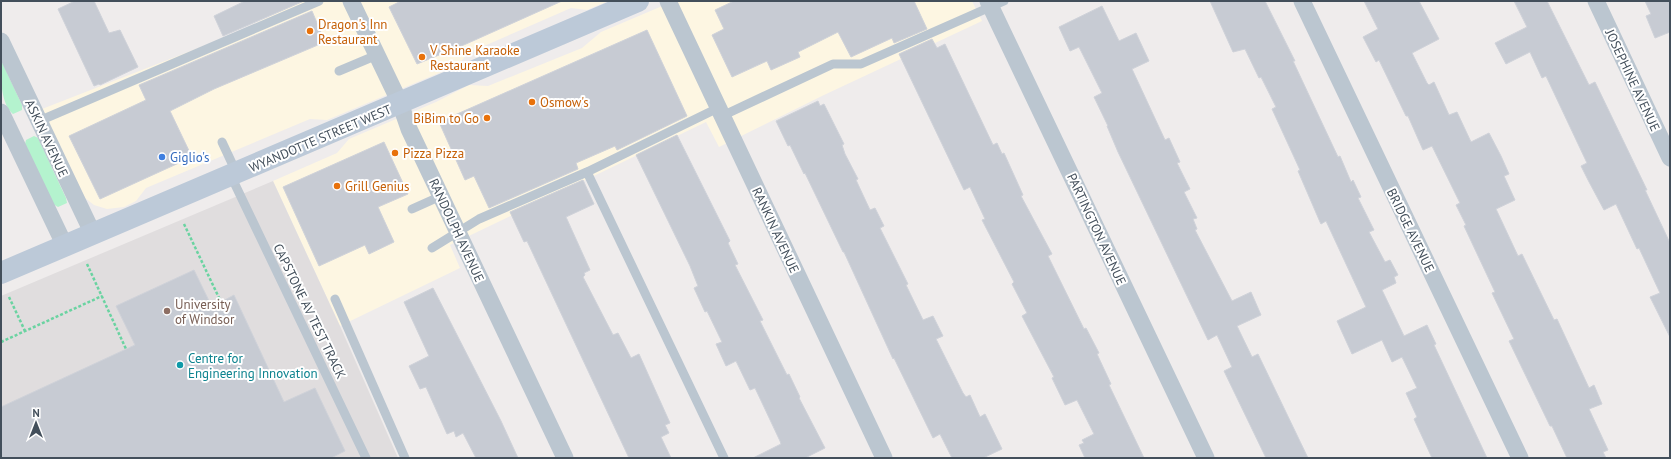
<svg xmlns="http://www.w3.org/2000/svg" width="1671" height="459" font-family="'PT Sans',sans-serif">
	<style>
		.commercial { fill: #fdf6e2 }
		.education { fill: #e0ddde }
		.green { fill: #b4f3ce }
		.building { fill: #c7cbd3; stroke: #cfd2d9 }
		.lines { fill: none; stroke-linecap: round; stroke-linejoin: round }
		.path { stroke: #6ad3a1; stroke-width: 2.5; stroke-dasharray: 3 2; stroke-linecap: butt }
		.lane { stroke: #bbc6d0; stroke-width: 9 }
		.street { stroke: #bbc6d0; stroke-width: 17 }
		.secondary { stroke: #bcc9d8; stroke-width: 22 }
		.food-dot { fill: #e8710a; stroke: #fff; stroke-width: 1.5 }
		.shop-dot { fill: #3f7fe0; stroke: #fff; stroke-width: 1.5 }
		.education-dot { fill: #8d6e63; stroke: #fff; stroke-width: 1.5 }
		.culture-dot { fill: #0f9aa8; stroke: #fff; stroke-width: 1.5 }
		.labels { text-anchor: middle; stroke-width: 4; stroke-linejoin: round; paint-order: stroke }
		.food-label { font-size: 13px; fill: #c56008; stroke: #fff; text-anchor: start }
		.street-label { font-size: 13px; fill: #434f5b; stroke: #fff }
		.shop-label { font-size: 13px; fill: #366cbe; stroke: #fff; text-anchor: start }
		.education-label { font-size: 13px; fill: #785e54; stroke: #fff; text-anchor: start }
		.culture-label { font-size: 13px; fill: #0d838f; stroke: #fff; text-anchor: start }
	</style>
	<rect width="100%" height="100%" fill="#efecec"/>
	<g class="commercial">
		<path d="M 302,1 L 608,1 L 587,10 L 571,8 L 468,53 L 458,65 L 327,120 L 310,119 L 146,188 L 136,201 L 124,207 L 107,209 L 94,205 L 85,198 L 42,109 L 229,36 Z"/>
		<path d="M 674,1 L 972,1 L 982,21 L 824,95 L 719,147 L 706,122 L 450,245 L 460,268 L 340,326 L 273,181 L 337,153 L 349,139 L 436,102 L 469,85 L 488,86 L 582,48 L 601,32 Z"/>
	</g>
	<path class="education" d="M 273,181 L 340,326 L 398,458 L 1,458 L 1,296 Z"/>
	<g class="green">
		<path d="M 1,60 L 22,105 L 22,110 L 13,114 C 0,103 1,77 1,60 Z"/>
		<path d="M 34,136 L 38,138 L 66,198 L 67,203 L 58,207 L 53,204 L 25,144 L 26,140 Z"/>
	</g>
	<g class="building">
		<path d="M 75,1 L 94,1 L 109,33 L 120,30 L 138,67 L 100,85 L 99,84 L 94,86 L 58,9 Z"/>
		<path d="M 245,1 L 304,1 L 223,36 L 214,16 Z"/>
		<path d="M 401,1 L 562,1 L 466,44 L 417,64 L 389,7 Z"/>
		<path d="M 734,1 L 914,1 L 927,29 L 894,43 L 892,38 L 851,57 L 838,32 L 798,52 L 800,57 L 771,70 L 767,61 L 732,77 L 712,35 L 724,29 L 715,10 Z"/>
		<path d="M 1210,1 L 1265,1 L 1295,61 L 1293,61 L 1338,157 L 1340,156 L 1351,182 L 1353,180 L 1361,197 L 1358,198 L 1374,230 L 1369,232 L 1385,262 L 1390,260 L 1398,275 L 1394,277 L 1396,283 L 1382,290 L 1404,336 L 1427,325 L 1436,344 L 1434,345 L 1487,458 L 1432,458 L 1414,419 L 1417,417 L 1406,393 L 1417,388 L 1402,357 L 1392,362 L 1382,340 L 1352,354 L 1337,321 L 1366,307 L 1326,221 L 1321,224 L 1320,222 L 1298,171 L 1300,170 L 1272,109 L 1276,107 L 1261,77 L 1259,78 L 1245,49 L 1233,52 Z"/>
		<path d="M 1364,1 L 1419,1 L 1439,39 L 1412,53 L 1427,83 L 1429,85 L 1434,82 L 1449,115 L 1457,112 L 1471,142 L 1489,133 L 1501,156 L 1509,174 L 1504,176 L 1515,200 L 1496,209 L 1518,256 L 1522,254 L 1554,320 L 1557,319 L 1589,388 L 1594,385 L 1602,404 L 1589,409 L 1608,450 L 1603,452 L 1606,458 L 1567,458 L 1552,426 L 1550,426 L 1509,341 L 1514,339 L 1492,293 L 1495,292 L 1464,226 L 1466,225 L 1456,205 L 1460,203 L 1432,146 L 1423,150 L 1408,116 L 1406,116 L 1379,60 L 1376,62 L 1363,37 L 1378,29 Z"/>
		<path d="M 1514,1 L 1547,1 L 1589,85 L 1595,82 L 1647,190 L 1645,190 L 1670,243 L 1670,337 L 1650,297 L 1660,293 L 1639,248 L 1637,249 L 1616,204 L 1604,210 L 1588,180 L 1581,166 L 1587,163 L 1546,76 L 1542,78 L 1530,52 L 1506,64 L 1495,43 L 1527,27 Z"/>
		<path d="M 1645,1 L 1670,1 L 1670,32 L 1655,38 L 1646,16 L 1651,14 Z"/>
		<path d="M 1102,6 L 1119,41 L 1136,33 L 1149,61 L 1132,69 L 1165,140 L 1169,138 L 1180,162 L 1177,163 L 1190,189 L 1184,192 L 1197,218 L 1193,219 L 1197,229 L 1195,230 L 1232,301 L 1251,292 L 1261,315 L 1237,326 L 1252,357 L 1258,354 L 1308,458 L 1266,458 L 1224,371 L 1232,367 L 1217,335 L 1208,340 L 1118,152 L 1107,126 L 1108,126 L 1094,97 L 1102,93 L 1079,47 L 1070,51 L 1059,27 Z"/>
		<path d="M 312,11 L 325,42 L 214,89 L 170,111 L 192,157 L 100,199 L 69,136 L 146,100 L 139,85 Z"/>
		<path d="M 647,30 L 687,116 L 617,150 L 615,146 L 576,163 L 578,169 L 489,208 L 474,176 L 465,180 L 439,122 Z"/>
		<path d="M 932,39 L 937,48 L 945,44 L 993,145 L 997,143 L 1002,154 L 1004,153 L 1023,195 L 1021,196 L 1052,254 L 1048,256 L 1084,329 L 1086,328 L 1099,353 L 1097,354 L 1111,384 L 1109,385 L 1144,458 L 1085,458 L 1079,445 L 1084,443 L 1082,440 L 1094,434 L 1077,400 L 1065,405 L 1052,378 L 1054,377 L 1022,316 L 1027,313 L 1012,284 L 1014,282 L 982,220 L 985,219 L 970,187 L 964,190 L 899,54 Z"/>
		<path d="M 818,101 L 820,106 L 824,104 L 844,144 L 842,145 L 845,154 L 858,179 L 856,180 L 870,210 L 875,208 L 884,226 L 880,228 L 908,284 L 906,285 L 923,320 L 933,316 L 943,336 L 936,339 L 963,393 L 966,397 L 970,395 L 980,417 L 985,414 L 1002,449 L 983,458 L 952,458 L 940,434 L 933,438 L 894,358 L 893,359 L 844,252 L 843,252 L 805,173 L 804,174 L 790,145 L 788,146 L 776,121 Z"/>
		<path d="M 677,135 L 730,241 L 728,243 L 738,264 L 735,265 L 763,320 L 760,321 L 787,375 L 789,374 L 800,397 L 799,398 L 825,448 L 805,458 L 753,458 L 781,444 L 780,441 L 755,388 L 750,390 L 736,361 L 726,366 L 716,344 L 722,342 L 707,311 L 705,312 L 694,288 L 698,286 L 690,266 L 636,155 Z"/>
		<path d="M 384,142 L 408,194 L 378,207 L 394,242 L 369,254 L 365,245 L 319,266 L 283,187 Z"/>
		<path d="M 583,180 L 594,204 L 566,217 L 590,270 L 584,273 L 585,275 L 583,277 L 613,335 L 618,333 L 631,358 L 639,354 L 670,423 L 665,425 L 669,433 L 661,437 L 671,458 L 629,458 L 527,241 L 524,242 L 510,212 Z"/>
		<path d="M 194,270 L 212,307 L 234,295 L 284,402 L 315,388 L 345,451 L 331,458 L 1,458 L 1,407 L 135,345 L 116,306 Z"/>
		<path d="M 433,288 L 501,421 L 518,458 L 476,458 L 463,433 L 456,437 L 454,431 L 447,434 L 426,387 L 420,389 L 409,366 L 429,356 L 404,302 Z"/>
	</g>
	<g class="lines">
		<g class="path">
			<path d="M 184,224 L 221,302"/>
			<path d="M 87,264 L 126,349"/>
			<path d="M 9,297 L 25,331"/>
			<path d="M 1,342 L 102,296"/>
		</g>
		<g class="lane">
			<path d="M 339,71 L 377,55"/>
			<path d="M 722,116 L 833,64 L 861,64 L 1004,1"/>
			<path d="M 39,121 L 319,1"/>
			<path d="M 222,142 L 237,174"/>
			<path d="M 587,172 L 724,458"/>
			<path d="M 231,176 L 366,458"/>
			<path d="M 412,209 L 441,196"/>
			<path d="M 432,248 L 479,219 L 587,172 L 718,108"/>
			<path d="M 335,299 L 405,458"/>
		</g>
		<g class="street">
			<path d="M 351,1 L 400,103 L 409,129 L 565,458"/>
			<path d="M 668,1 L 884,458"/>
			<path d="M 988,1 L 1206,458"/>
			<path d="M 1302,1 L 1520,458"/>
			<path d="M 1596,1 L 1670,158"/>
			<path d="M 1,41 L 93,234"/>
			<path d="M 1,112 L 65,246"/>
		</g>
		<path class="secondary" d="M 1,273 L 638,1"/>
	</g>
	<g class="food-dot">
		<circle cx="310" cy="31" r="4"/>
		<circle cx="422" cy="57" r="4"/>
		<circle cx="532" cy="102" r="4"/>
		<circle cx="487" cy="118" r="4"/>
		<circle cx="395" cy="153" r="4"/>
		<circle cx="337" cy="186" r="4"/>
	</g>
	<circle class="shop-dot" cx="162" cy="157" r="4"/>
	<circle class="education-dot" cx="167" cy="311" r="4"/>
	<circle class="culture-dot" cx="180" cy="365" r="4"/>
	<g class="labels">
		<g class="food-label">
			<text x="318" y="29">Dragon's Inn<tspan x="318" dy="15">Restaurant</tspan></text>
			<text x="430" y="55">V Shine Karaoke<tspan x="430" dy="15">Restaurant</tspan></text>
			<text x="540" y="107">Osmow's</text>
			<text x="479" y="123" text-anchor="end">BiBim to Go</text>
			<text x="403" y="158">Pizza Pizza</text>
			<text x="345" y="191">Grill Genius</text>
		</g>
		<g class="street-label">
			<text transform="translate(1633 80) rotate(65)" y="5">JOSEPHINE AVENUE</text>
			<text transform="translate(47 138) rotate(65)" y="5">ASKIN AVENUE</text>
			<text transform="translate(320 138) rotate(-23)" y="5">WYANDOTTE STREET WEST</text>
			<text transform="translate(1097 229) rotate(65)" y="5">PARTINGTON AVENUE</text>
			<text transform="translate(457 230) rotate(65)" y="5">RANDOLPH AVENUE</text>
			<text transform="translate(776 230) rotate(65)" y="5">RANKIN AVENUE</text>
			<text transform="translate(1411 230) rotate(64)" y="5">BRIDGE AVENUE</text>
			<text transform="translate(310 311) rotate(64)" y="5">CAPSTONE AV TEST TRACK</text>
		</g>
		<g class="shop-label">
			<text x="170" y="162">Giglio's</text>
		</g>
		<g class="education-label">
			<text x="175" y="309">University<tspan x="175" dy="15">of Windsor</tspan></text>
		</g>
		<g class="culture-label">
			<text x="188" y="363">Centre for<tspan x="188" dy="15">Engineering Innovation</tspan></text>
		</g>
	</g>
	<rect width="1671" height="459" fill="none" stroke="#434f5b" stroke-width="4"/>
	<g transform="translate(36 423)" stroke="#ffffff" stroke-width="3" paint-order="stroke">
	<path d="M0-3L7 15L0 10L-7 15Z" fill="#434f5b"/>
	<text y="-6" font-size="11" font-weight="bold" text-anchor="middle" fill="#434f5b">N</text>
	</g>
</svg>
